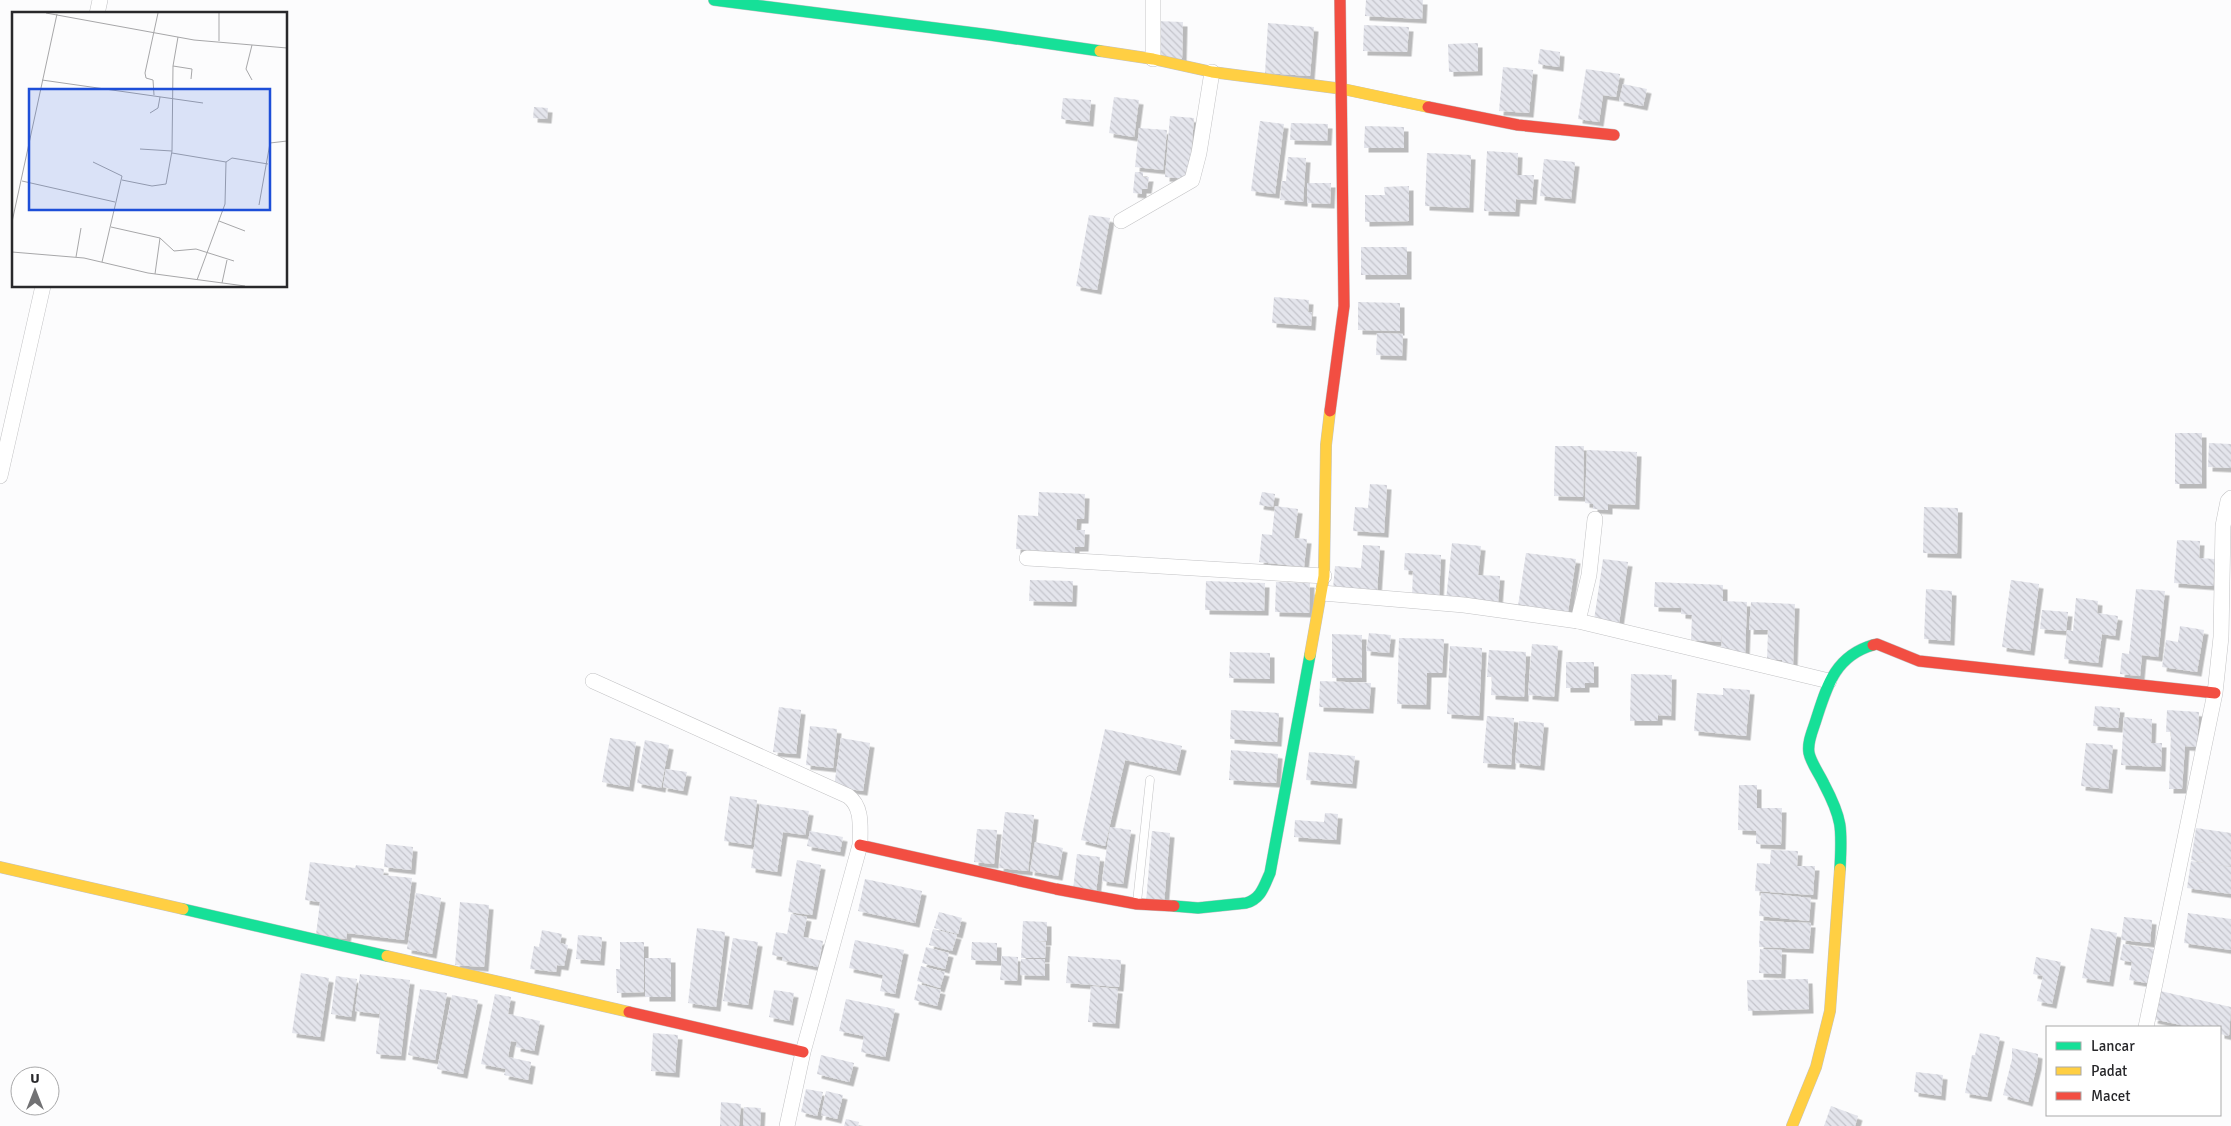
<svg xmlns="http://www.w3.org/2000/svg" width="2231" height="1126" font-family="Signika,sans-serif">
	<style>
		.building { fill: url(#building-back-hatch); filter: url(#shadow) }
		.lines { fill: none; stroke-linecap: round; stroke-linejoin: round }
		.lane-casing { stroke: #c2c2c4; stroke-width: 9 }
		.street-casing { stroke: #c2c2c4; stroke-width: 16 }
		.fast-casing { stroke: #c2c2c4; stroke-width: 12 }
		.slow-casing { stroke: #c2c2c4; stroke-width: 12 }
		.jam-casing { stroke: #c2c2c4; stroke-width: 12 }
		.lane { stroke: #fff; stroke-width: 8 }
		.street { stroke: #fff; stroke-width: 15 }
		.fast { stroke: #16e098; stroke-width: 11 }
		.slow { stroke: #ffcf43; stroke-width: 11 }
		.jam { stroke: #f24e42; stroke-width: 11 }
		.inset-road { fill: none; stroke: #a7a7a9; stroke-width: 1 }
		.view { fill: #1d4ed8; fill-opacity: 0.15; stroke: #1d4ed8; stroke-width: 2.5 }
		.inset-edge { fill: none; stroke: #28282b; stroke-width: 2.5 }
	</style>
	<defs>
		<pattern id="building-back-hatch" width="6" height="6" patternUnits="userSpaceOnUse" patternTransform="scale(1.25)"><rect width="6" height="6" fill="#e4e5ec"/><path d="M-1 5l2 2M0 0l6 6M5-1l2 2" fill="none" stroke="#c4c4cb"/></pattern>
		<filter id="shadow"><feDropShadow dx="4.5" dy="4.5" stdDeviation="0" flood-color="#0004"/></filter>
	</defs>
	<rect width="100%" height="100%" fill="#fcfcfd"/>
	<g class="building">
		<path d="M 1366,0 L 1423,0 L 1422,19 L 1365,16 Z"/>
		<path d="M 1156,21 L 1183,22 L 1182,59 L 1155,58 Z"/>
		<path d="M 1268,23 L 1314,27 L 1310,76 L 1265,73 Z"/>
		<path d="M 1364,25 L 1409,27 L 1407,52 L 1363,51 Z"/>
		<path d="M 1478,43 L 1478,71 L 1449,72 L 1448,44 Z"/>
		<path d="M 1540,49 L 1560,52 L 1559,67 L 1538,64 Z"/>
		<path d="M 1503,67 L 1533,70 L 1529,113 L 1499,111 Z"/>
		<path d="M 1586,69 L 1620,74 L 1616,97 L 1603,95 L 1599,122 L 1578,119 Z"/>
		<path d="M 1623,84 L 1647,89 L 1643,106 L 1619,101 Z"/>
		<path d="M 1114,97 L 1139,100 L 1134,137 L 1109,133 Z"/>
		<path d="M 1063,98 L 1091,100 L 1089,122 L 1061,119 Z"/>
		<path d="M 534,107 L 548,108 L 547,119 L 533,118 Z"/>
		<path d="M 1170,116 L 1194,118 L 1189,179 L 1165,177 Z"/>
		<path d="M 1260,121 L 1284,124 L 1275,194 L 1251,191 Z"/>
		<path d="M 1291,123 L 1328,124 L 1327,141 L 1290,140 Z"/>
		<path d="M 1365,126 L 1404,127 L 1404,148 L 1364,148 Z"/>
		<path d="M 1139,128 L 1167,130 L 1163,170 L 1135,167 Z"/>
		<path d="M 1487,151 L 1518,153 L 1517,175 L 1534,175 L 1532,200 L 1516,199 L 1515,212 L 1484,211 Z"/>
		<path d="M 1427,153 L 1471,155 L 1469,208 L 1425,206 Z"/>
		<path d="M 1288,157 L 1306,158 L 1303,202 L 1280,200 L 1282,181 L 1286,181 Z"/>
		<path d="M 1544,159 L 1575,162 L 1571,199 L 1540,196 Z"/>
		<path d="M 1135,172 L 1143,172 L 1143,177 L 1149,177 L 1147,189 L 1142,189 L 1142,194 L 1133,193 Z"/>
		<path d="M 1307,183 L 1331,183 L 1330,204 L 1307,203 Z"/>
		<path d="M 1409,186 L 1409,221 L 1365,222 L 1365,195 L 1385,195 L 1384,187 Z"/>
		<path d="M 1089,215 L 1110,218 L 1097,290 L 1076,286 Z"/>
		<rect x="1361" y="247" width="46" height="28"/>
		<path d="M 1274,297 L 1309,300 L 1308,312 L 1312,312 L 1311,326 L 1272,323 Z"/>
		<path d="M 1358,302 L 1400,303 L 1400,331 L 1358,330 Z"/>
		<path d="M 1377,333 L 1403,334 L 1402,356 L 1376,355 Z"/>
		<rect x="2175" y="433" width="27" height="51"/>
		<path d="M 2209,443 L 2231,444 L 2231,468 L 2208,467 Z"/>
		<path d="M 1555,446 L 1584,446 L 1583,497 L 1554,496 Z"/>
		<path d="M 1587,450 L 1637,452 L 1635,505 L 1608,504 L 1608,510 L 1593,509 L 1593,504 L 1585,503 Z"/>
		<path d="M 1370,484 L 1387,485 L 1384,533 L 1353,531 L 1355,507 L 1368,508 Z"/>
		<path d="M 1039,492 L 1085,494 L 1084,519 L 1077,519 L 1076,530 L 1085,530 L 1084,547 L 1075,547 L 1075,553 L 1016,549 L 1018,515 L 1038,516 Z"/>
		<path d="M 1262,492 L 1275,494 L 1273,507 L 1259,505 Z"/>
		<path d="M 1275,506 L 1298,509 L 1294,538 L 1307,539 L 1304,567 L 1259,562 L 1262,534 L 1272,535 Z"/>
		<path d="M 1924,507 L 1958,508 L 1957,554 L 1923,553 Z"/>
		<path d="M 2177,540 L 2200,541 L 2199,558 L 2215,559 L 2213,586 L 2174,583 Z"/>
		<path d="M 1452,543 L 1481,546 L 1478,575 L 1500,576 L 1498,603 L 1446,600 Z"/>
		<path d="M 1363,545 L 1380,546 L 1377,593 L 1333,589 L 1335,566 L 1361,568 Z"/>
		<path d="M 1405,553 L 1441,555 L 1439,598 L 1412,596 L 1413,571 L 1404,570 Z"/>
		<path d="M 1526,553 L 1576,559 L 1568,612 L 1518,606 Z"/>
		<path d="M 1603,559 L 1628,562 L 1619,623 L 1594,620 Z"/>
		<path d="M 1030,580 L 1073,581 L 1072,602 L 1029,601 Z"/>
		<path d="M 2011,580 L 2039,584 L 2030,651 L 2002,647 Z"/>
		<path d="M 1206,581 L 1265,583 L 1264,611 L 1205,610 Z"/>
		<path d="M 1276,582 L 1310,583 L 1309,613 L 1275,612 Z"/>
		<path d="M 1655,582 L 1723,585 L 1723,601 L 1747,602 L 1745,655 L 1721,654 L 1723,616 L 1721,642 L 1691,640 L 1692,615 L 1681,614 L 1681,608 L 1654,607 Z"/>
		<path d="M 1926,589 L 1952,591 L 1950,641 L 1924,639 Z"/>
		<path d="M 2136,589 L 2165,591 L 2158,657 L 2142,655 L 2140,676 L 2120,674 L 2122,653 L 2129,654 Z"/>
		<path d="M 2076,598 L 2098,601 L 2097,613 L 2118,616 L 2115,636 L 2102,634 L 2098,663 L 2064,659 L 2067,630 L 2073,631 Z"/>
		<path d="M 1751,602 L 1795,604 L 1793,665 L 1782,665 L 1782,660 L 1767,660 L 1768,630 L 1749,630 Z"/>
		<path d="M 2042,610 L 2068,612 L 2066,631 L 2040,629 Z"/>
		<path d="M 2180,626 L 2204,630 L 2197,672 L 2162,667 L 2166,640 L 2178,642 Z"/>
		<path d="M 1369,633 L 1391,635 L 1389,653 L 1366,651 Z"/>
		<path d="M 1332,634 L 1362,635 L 1362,678 L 1332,678 Z"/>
		<path d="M 1399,638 L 1444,639 L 1442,673 L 1427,673 L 1426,705 L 1397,704 Z"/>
		<path d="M 1532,644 L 1558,646 L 1554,697 L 1528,695 Z"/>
		<path d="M 1450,646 L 1482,648 L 1479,716 L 1447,714 Z"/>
		<path d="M 1489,650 L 1526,652 L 1524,697 L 1491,695 L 1492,677 L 1487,677 Z"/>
		<path d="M 1230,652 L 1270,653 L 1270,679 L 1229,678 Z"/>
		<path d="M 1566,662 L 1594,662 L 1594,683 L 1585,683 L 1585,688 L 1566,688 Z"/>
		<path d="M 1631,674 L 1672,675 L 1671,716 L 1658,715 L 1658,721 L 1630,721 Z"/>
		<path d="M 1320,681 L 1371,683 L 1369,709 L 1319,707 Z"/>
		<path d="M 1723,688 L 1750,690 L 1746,736 L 1694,731 L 1697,693 L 1723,695 Z"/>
		<path d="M 2095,706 L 2120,708 L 2118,728 L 2093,726 Z"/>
		<path d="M 779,707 L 801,710 L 796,754 L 773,752 Z"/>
		<path d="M 1231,710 L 1279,713 L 1277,742 L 1230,739 Z"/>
		<path d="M 2167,710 L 2199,712 L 2197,747 L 2185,746 L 2182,789 L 2169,789 L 2171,732 L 2166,732 Z"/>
		<path d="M 1487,716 L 1514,718 L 1511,765 L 1483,763 Z"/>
		<path d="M 2124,717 L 2152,719 L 2151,743 L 2162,743 L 2161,767 L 2121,765 Z"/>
		<path d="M 1519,721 L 1544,723 L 1540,766 L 1515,763 Z"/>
		<path d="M 810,726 L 837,729 L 833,768 L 806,765 Z"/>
		<path d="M 1105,729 L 1182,746 L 1176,771 L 1125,760 L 1105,846 L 1081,840 Z"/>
		<path d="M 610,738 L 636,742 L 629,787 L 602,782 Z"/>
		<path d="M 841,738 L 870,743 L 863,791 L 834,787 Z"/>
		<path d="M 645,740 L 669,745 L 661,788 L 637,783 Z"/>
		<path d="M 2086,743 L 2113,745 L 2108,789 L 2081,786 Z"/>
		<path d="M 1231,750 L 1278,754 L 1276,783 L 1229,780 Z"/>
		<path d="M 1309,752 L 1355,756 L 1352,784 L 1306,780 Z"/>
		<path d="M 666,769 L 687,772 L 683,791 L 663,787 Z"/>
		<path d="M 1739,785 L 1757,785 L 1757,808 L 1782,808 L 1781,845 L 1756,844 L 1756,831 L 1738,830 Z"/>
		<path d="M 730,796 L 757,800 L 751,845 L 724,841 Z"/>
		<path d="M 760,804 L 809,811 L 805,835 L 783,832 L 777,872 L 751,868 Z"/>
		<path d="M 1005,812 L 1034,815 L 1028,871 L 999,868 Z"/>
		<path d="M 1325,813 L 1338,814 L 1336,840 L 1294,837 L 1295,820 L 1324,822 Z"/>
		<path d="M 1110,827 L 1131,830 L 1123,884 L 1102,881 Z"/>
		<path d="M 2196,828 L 2231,833 L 2231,866 L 2215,865 L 2231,867 L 2231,894 L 2187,888 L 2191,861 L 2212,864 L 2191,860 Z"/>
		<path d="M 977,829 L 997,830 L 994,864 L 974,862 Z"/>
		<path d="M 810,831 L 843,837 L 840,852 L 807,846 Z"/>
		<path d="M 1152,831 L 1170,833 L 1164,904 L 1146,902 Z"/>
		<path d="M 1035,842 L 1063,848 L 1058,876 L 1030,871 Z"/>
		<path d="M 386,844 L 413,847 L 411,870 L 384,867 Z"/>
		<path d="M 1771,850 L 1798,851 L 1797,866 L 1815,866 L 1813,895 L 1755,891 L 1757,863 L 1770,864 Z"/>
		<path d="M 1077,854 L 1100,857 L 1096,893 L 1073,890 Z"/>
		<path d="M 797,860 L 821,865 L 812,915 L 788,912 Z"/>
		<path d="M 310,862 L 355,868 L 356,865 L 384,869 L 383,875 L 412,878 L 404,940 L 347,933 L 346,939 L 316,935 L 320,902 L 305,900 Z"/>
		<path d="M 865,879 L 922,891 L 915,923 L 858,911 Z"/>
		<path d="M 416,893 L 441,898 L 432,954 L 407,949 Z"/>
		<path d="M 1761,893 L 1811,898 L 1809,921 L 1759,916 Z"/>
		<path d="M 460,902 L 489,905 L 484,967 L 455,965 Z"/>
		<path d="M 939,912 L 962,918 L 958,934 L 934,928 Z"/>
		<path d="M 2188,913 L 2231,919 L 2231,950 L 2184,943 Z"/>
		<path d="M 791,914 L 807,917 L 803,937 L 823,941 L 818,967 L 782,960 L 783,957 L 772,955 L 776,932 L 787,934 Z"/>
		<path d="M 2124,917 L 2152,920 L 2150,943 L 2121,940 Z"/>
		<path d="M 1023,921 L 1047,922 L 1047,941 L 1031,941 L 1046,942 L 1045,958 L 1021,958 Z"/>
		<path d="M 1760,921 L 1811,923 L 1809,949 L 1759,947 Z"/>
		<path d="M 697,928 L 725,932 L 716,1007 L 688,1003 Z"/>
		<path d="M 2091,928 L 2117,933 L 2109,982 L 2082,978 Z"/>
		<path d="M 933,929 L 957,935 L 952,951 L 929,945 Z"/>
		<path d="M 542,930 L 562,934 L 560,943 L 568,945 L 564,966 L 557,965 L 556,972 L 530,969 L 534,946 L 539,947 Z"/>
		<path d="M 578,935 L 602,937 L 600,961 L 576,959 Z"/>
		<path d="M 733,938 L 758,942 L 748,1005 L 723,1001 Z"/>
		<path d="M 855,940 L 904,950 L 895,994 L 880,991 L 883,975 L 849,968 Z"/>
		<path d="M 620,942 L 644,942 L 644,992 L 617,993 L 616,969 L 620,969 Z"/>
		<path d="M 972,942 L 997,943 L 997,961 L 971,960 Z"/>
		<path d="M 2123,944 L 2160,950 L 2153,984 L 2129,980 L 2132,962 L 2120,960 Z"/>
		<path d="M 926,947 L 949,953 L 945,969 L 922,963 Z"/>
		<path d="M 1760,949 L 1782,950 L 1781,974 L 1759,973 Z"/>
		<path d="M 1002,956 L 1018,957 L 1017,981 L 1000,980 Z"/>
		<path d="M 1068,956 L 1121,960 L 1119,987 L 1066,983 Z"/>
		<path d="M 2036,957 L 2061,962 L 2052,1004 L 2037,1001 L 2043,976 L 2033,974 Z"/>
		<rect x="645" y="958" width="26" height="39"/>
		<path d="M 1021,959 L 1045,959 L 1045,976 L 1020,975 Z"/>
		<path d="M 921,966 L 945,972 L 940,988 L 917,981 Z"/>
		<path d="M 301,973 L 329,978 L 320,1037 L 292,1033 Z"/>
		<path d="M 360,974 L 410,980 L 401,1056 L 376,1054 L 381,1003 L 379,1014 L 355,1011 Z"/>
		<path d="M 336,976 L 357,979 L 351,1017 L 331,1014 Z"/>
		<path d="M 1808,979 L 1809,1009 L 1748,1011 L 1747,980 Z"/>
		<path d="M 918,984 L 941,990 L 937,1006 L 914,1000 Z"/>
		<path d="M 1091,986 L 1118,989 L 1115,1024 L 1088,1022 Z"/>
		<path d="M 420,989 L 447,993 L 435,1060 L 408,1055 Z"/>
		<path d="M 774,990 L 794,993 L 789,1021 L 769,1017 Z"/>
		<path d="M 2160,991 L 2231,1007 L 2229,1036 L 2220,1034 L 2220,1027 L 2190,1027 L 2153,1019 Z"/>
		<path d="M 495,994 L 511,997 L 508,1014 L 540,1021 L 534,1051 L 516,1047 L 517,1042 L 511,1041 L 508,1057 L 531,1062 L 528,1080 L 504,1075 L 506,1069 L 481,1064 Z"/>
		<path d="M 452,995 L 478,1000 L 463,1074 L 437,1069 Z"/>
		<path d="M 846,999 L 895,1009 L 885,1057 L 861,1052 L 864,1036 L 839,1031 Z"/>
		<path d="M 653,1033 L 678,1035 L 675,1073 L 651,1071 Z"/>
		<path d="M 1980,1033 L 2000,1037 L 1987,1097 L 1965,1093 L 1972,1055 L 1975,1055 Z"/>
		<path d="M 2012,1048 L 2038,1054 L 2037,1065 L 2028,1102 L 2003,1095 L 2012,1059 Z"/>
		<path d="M 821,1055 L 854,1063 L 849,1082 L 817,1074 Z"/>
		<path d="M 1916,1072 L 1943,1075 L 1941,1096 L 1914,1092 Z"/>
		<path d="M 806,1089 L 823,1092 L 817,1116 L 801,1112 Z"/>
		<path d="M 826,1091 L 843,1095 L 837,1119 L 821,1115 Z"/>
		<path d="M 721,1102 L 741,1104 L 739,1126 L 720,1126 Z"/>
		<path d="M 1831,1106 L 1858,1116 L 1855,1126 L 1824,1126 Z"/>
		<path d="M 744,1107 L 761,1108 L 760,1126 L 743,1126 Z"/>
		<path d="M 846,1119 L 859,1122 L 858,1126 L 844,1126 Z"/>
	</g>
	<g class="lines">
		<g class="lane-casing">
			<path id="lane" d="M 1137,902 L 1150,780"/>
		</g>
		<g class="street-casing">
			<g id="street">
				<path d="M 1153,0 L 1153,59"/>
				<path d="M 97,14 L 100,0"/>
				<path d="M 1121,221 L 1192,180 L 1199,153 L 1212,72"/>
				<path d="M 0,476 L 43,286"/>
				<path d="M 1027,558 L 1324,576"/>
				<path d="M 1322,593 L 1464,605 L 1578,621 L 1829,681"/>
				<path d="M 1578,621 L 1589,575 L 1595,519"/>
				<path d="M 593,681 L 848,796 C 863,807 860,827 860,845 L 803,1052 L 787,1126"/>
				<path d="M 2146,1027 L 2215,693 L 2221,637 L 2223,526 L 2228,501 L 2231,498"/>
			</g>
		</g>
		<g class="fast-casing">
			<g id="fast">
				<path d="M 714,0 L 990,35 L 1100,51"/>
				<path d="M 1840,869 C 1842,829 1843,820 1824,784 C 1820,775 1811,763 1809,753 C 1807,742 1813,730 1816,720 C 1827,686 1835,656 1873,645"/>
				<path d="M 1174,906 L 1198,908 L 1246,903 C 1261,899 1264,886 1270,873 L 1310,655"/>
				<path d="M 183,909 L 387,956"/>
			</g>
		</g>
		<g class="slow-casing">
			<g id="slow">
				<path d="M 1100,51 L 1153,59 L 1212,72 L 1343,89 L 1428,107"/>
				<path d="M 1310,655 L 1324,576 L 1326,445 L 1330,411"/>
				<path d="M 0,867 L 183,909"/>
				<path d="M 387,956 L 629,1012"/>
				<path d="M 1792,1126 L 1816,1067 L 1830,1011 L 1840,869"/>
			</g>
		</g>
		<g class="jam-casing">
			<g id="jam">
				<path d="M 1428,107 L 1518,125 L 1614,135"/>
				<path d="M 1330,411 L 1344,306 L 1340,0"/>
				<path d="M 1873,645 L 1877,644 L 1919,661 L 2215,693"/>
				<path d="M 860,845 L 1056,889 L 1137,904 L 1174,906"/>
				<path d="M 629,1012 L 803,1052"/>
			</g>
		</g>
		<use href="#lane" class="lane"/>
		<use href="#street" class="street"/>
		<use href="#fast" class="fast"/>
		<use href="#slow" class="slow"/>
		<use href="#jam" class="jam"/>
	</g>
	<g transform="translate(12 12)">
		<rect width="275" height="275" fill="#fcfcfd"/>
		<path class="inset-road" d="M 34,1 L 182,28 L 275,36M 207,29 L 207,1M 161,54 L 180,57 L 179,67M 30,68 L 191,91M 240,68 L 234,57 L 240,33M 142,83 L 141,68 L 134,66 L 133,61 L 146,1M 138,101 L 146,96 L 148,85M 128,137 L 160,139M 160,141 L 214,150M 81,150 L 110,164 L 90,250M 110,168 L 140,174 L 154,172 L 160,139 L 161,54 L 166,25M 10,169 L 103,190M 247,193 L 258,131 L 275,129M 207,209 L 233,219M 0,210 L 45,2M 99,215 L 148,226 L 162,239 L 184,237 L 222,249M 0,240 L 72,246 L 136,261 L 233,274M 64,245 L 69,216M 143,262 L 148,226M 185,268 L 213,192 L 214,150 L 220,146 L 256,152M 210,271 L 215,248"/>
		<path class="view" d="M 17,77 L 258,77 L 258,198 L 17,198 Z"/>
		<rect width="275" height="275" class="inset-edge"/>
	</g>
	<rect x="2046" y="1026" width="175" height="90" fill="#ffffff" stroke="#a9a9aa"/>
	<rect x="2056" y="1042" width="25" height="8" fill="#16e098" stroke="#a9a9aa"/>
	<text x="2091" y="1051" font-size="15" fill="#28282b">Lancar</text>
	<rect x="2056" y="1067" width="25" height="8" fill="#ffcf43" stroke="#a9a9aa"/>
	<text x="2091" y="1076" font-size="15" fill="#28282b">Padat</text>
	<rect x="2056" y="1092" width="25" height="8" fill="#f24e42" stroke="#a9a9aa"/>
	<text x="2091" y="1101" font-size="15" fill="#28282b">Macet</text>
	<g transform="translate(35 1091)"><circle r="24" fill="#ffffff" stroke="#a9a9aa"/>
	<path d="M0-4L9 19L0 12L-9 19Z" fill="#727274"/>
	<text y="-8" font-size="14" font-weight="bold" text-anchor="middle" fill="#28282b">U</text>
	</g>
</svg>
